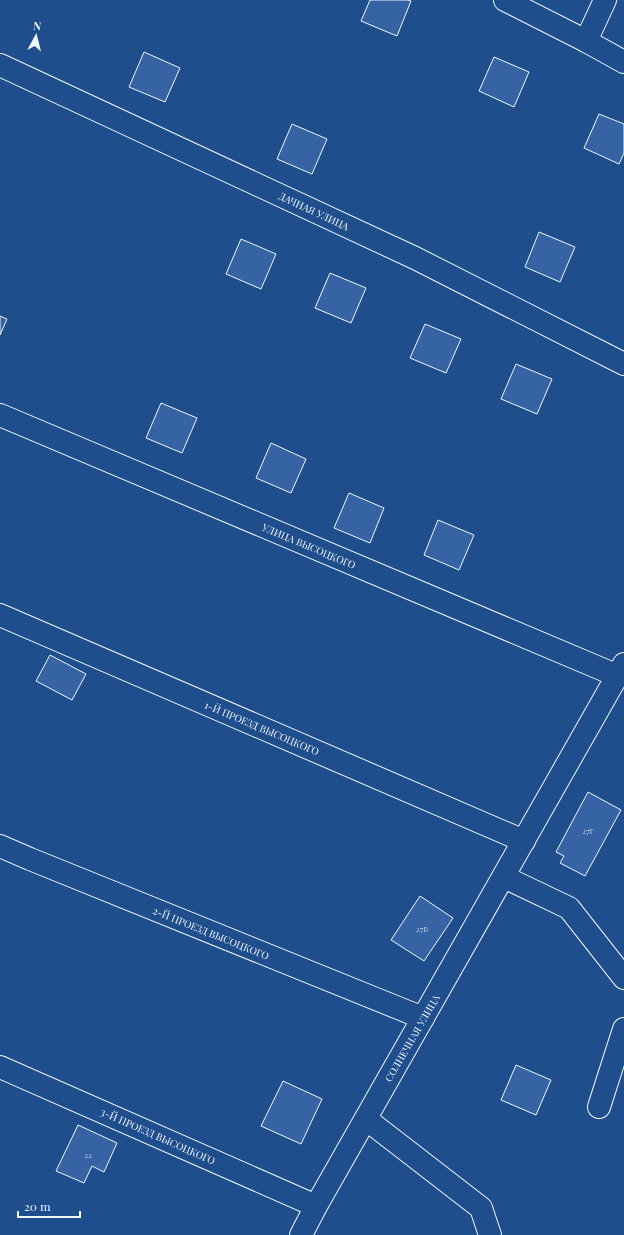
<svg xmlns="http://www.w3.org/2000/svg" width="624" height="1235" font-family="'Playfair Display',serif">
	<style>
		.building { fill: #3563a3; stroke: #f2f6ff }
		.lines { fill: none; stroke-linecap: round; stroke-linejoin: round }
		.minor-casing { stroke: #f2f6ff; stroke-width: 24 }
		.minor { stroke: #1f4e8c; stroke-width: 22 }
		.labels { text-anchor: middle; stroke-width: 3; stroke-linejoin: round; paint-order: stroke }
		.number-label { font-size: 8px; fill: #c3d1e8 }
		.street-label { font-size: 10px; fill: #f2f6ff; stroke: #1f4e8c }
	</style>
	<rect width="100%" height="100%" fill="#1f4e8c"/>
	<g class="building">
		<path d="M 370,0 L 408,0 L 411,1 L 397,36 L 361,21 Z"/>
		<path d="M 144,52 L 180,68 L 165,102 L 129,87 Z"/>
		<path d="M 494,57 L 529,72 L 514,107 L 479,91 Z"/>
		<path d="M 599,114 L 624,124 L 624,153 L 619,164 L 584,148 Z"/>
		<path d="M 292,124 L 327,139 L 312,174 L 277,159 Z"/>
		<path d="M 539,232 L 575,247 L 560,282 L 525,267 Z"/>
		<path d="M 241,239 L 276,254 L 261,289 L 226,274 Z"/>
		<path d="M 330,273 L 366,288 L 351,323 L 315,308 Z"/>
		<path d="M 0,316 L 7,319 L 0,335 Z"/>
		<path d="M 425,324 L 461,339 L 446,373 L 410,358 Z"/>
		<path d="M 516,364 L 552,379 L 537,414 L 501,399 Z"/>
		<path d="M 161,403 L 197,418 L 182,453 L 146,438 Z"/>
		<path d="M 271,443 L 306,459 L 291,493 L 256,478 Z"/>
		<path d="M 349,493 L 384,508 L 370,543 L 334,528 Z"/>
		<path d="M 438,520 L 474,535 L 459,570 L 424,555 Z"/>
		<path d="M 50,655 L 86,674 L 72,700 L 36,681 Z"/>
		<path d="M 588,792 L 621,810 L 585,876 L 560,863 L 564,856 L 556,852 Z"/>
		<path d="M 420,896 L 453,918 L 424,961 L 391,940 Z"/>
		<path d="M 516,1065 L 551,1080 L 536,1115 L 501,1100 Z"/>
		<path d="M 283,1081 L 322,1099 L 301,1144 L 261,1126 Z"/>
		<path d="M 78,1125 L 117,1143 L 104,1172 L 92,1166 L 84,1183 L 56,1171 Z"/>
	</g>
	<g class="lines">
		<g class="minor-casing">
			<g id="minor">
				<path d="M 505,0 L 586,41 L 624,62"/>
				<path d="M 586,41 L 605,0"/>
				<path d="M 0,65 L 415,258 L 624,364"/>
				<path d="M 0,415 L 618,676"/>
				<path d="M 0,615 L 524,841"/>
				<path d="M 0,846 L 30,859 L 423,1018"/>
				<path d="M 504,877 L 569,908 L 624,978"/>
				<path d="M 0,1067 L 316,1206"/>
				<path d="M 599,1107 L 624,1029"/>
				<path d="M 366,1119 L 481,1208 L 490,1235"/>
				<path d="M 301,1235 L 316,1206 L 624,664"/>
			</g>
		</g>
		<use href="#minor" class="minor"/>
	</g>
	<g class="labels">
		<g class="number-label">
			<text x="588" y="834">27Г</text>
			<text x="422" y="932">27Б</text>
			<text x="88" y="1158">22</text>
		</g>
		<g class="street-label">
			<text transform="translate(314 211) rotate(25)" y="4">ДАЧНАЯ УЛИЦА</text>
			<text transform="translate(309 546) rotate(23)" y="4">УЛИЦА ВЫСОЦКОГО</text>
			<text transform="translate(262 728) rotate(23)" y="4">1-Й ПРОЕЗД ВЫСОЦКОГО</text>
			<text transform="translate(211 933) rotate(22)" y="4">2-Й ПРОЕЗД ВЫСОЦКОГО</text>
			<text transform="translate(412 1038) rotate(-60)" y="4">СОЛНЕЧНАЯ УЛИЦА</text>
			<text transform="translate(158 1136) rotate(24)" y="4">3-Й ПРОЕЗД ВЫСОЦКОГО</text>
		</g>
	</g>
	<g transform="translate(36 36) rotate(7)" stroke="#1f4e8c" stroke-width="3" paint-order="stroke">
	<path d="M0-3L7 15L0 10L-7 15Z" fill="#f2f6ff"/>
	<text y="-6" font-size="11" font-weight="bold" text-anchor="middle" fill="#f2f6ff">N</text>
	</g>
	<path d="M18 1211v6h62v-6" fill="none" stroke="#f2f6ff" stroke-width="2"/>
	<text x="24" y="1211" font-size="12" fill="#f2f6ff" stroke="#1f4e8c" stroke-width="3" paint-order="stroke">20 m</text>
</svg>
